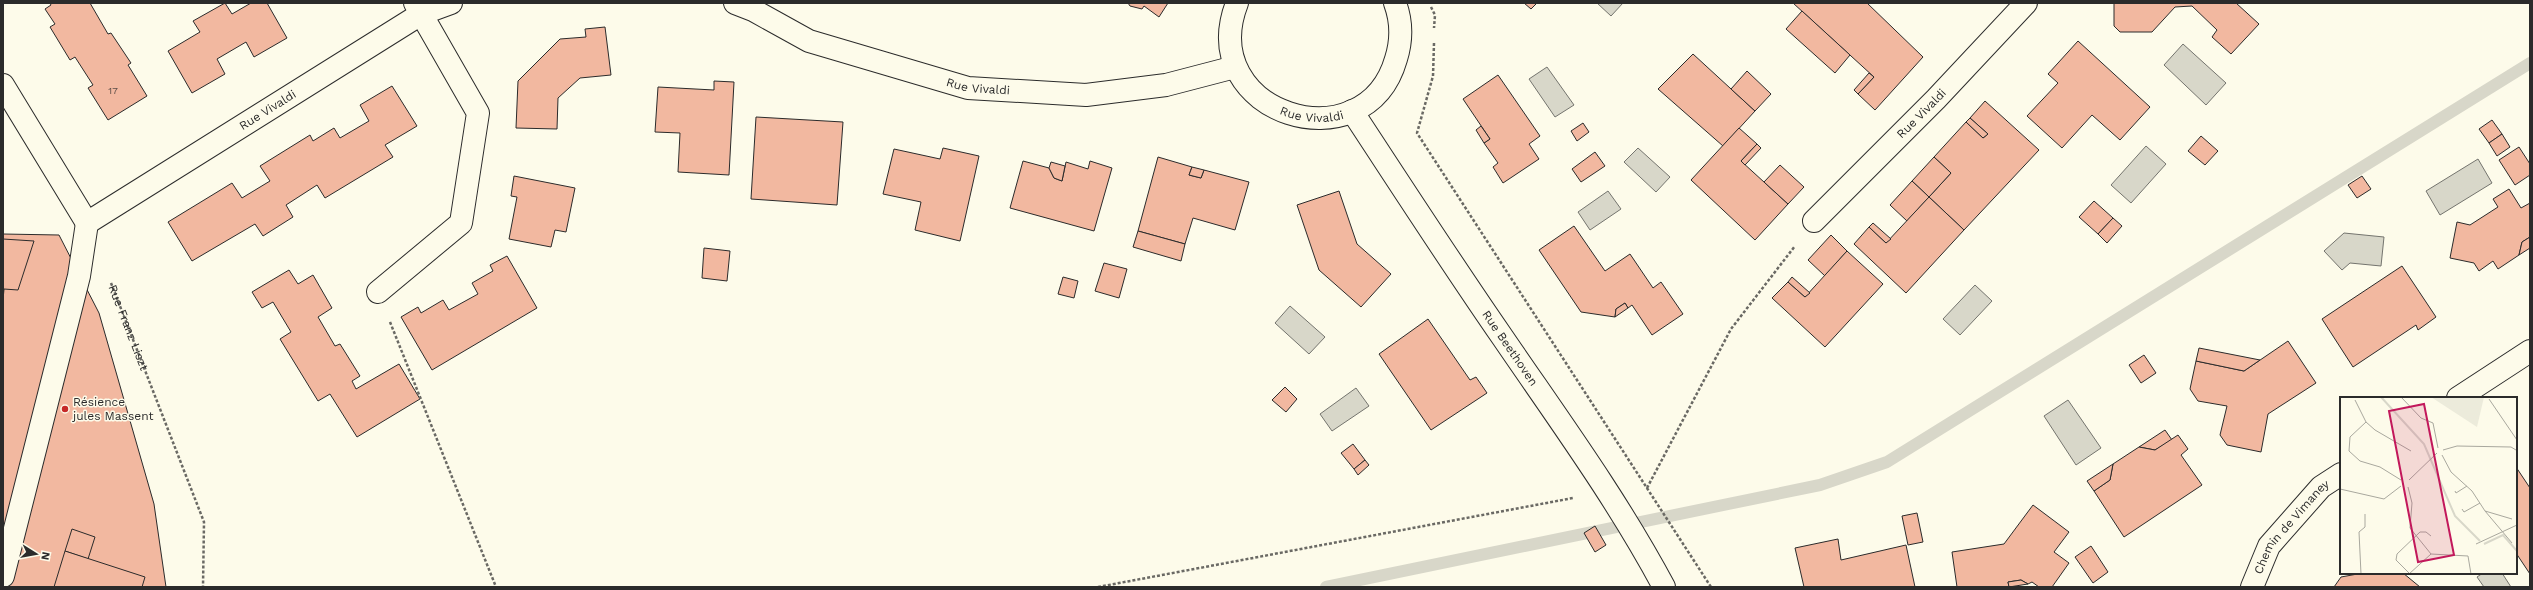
<svg xmlns="http://www.w3.org/2000/svg" width="2533" height="590" font-family="'Work Sans',sans-serif">
	<style>
		.water { fill: #d8d7c9; stroke: #74746e }
		.lines { fill: none; stroke-linecap: round; stroke-linejoin: round }
		.stream { stroke: #d8d7c9; stroke-width: 12 }
		.building { fill: #f2b8a0; stroke: #2b2b2b }
		.street-casing { stroke: #2b2b2b; stroke-width: 24 }
		.path { stroke: #6a6964; stroke-width: 2.5; stroke-dasharray: 3 2; stroke-linecap: butt }
		.street { stroke: #fdfbea; stroke-width: 22 }
		.poi-dot { fill: #c62828; stroke: #fdfbea; stroke-width: 1.5 }
		.labels { text-anchor: middle; stroke-width: 3; stroke-linejoin: round; paint-order: stroke }
		.number-label { font-size: 10px; fill: #5d4e48 }
		.street-label { font-size: 12px; fill: #2b2b2b; stroke: #fdfbea }
		.poi-label { font-size: 12px; fill: #2b2b2b; stroke: #fdfbea; text-anchor: start }
		.inset-river { fill: none; stroke: #d8d7c9; stroke-width: 2 }
		.inset-road { fill: none; stroke: #a9a89e; stroke-width: 1 }
		.view { fill: #c2185b; fill-opacity: 0.15; stroke: #c2185b; stroke-width: 2 }
		.inset-edge { fill: none; stroke: #2b2b2b; stroke-width: 2 }
	</style>
	<rect width="100%" height="100%" fill="#fdfbea"/>
	<g class="water">
		<path d="M 1597,3 L 1623,3 L 1611,16 Z"/>
		<path d="M 2183,44 L 2226,83 L 2206,105 L 2164,65 Z"/>
		<path d="M 1547,67 L 1574,105 L 1555,117 L 1529,79 Z"/>
		<path d="M 2146,146 L 2166,164 L 2131,203 L 2111,185 Z"/>
		<path d="M 1638,148 L 1670,177 L 1656,192 L 1624,162 Z"/>
		<path d="M 2478,159 L 2492,183 L 2440,215 L 2426,191 Z"/>
		<path d="M 1608,191 L 1621,209 L 1590,230 L 1578,212 Z"/>
		<path d="M 2344,233 L 2384,237 L 2381,266 L 2350,263 L 2342,270 L 2324,251 Z"/>
		<path d="M 1975,285 L 1992,301 L 1960,335 L 1943,319 Z"/>
		<path d="M 1290,306 L 1325,337 L 1309,354 L 1275,323 Z"/>
		<path d="M 1356,388 L 1369,406 L 1332,431 L 1320,414 Z"/>
		<path d="M 2068,400 L 2101,448 L 2076,465 L 2044,416 Z"/>
		<path d="M 2483,573 L 2502,573 L 2511,587 L 2484,587 L 2477,577 Z"/>
	</g>
	<g class="lines">
		<path class="stream" d="M 1326,587 L 1820,485 L 1887,462 L 2530,63"/>
	</g>
	<g class="building">
		<path d="M 50,3 L 90,3 L 108,34 L 111,33 L 131,63 L 128,65 L 147,96 L 108,120 L 88,88 L 93,85 L 75,57 L 70,60 L 50,27 L 55,24 L 45,9 L 51,5 Z"/>
		<path d="M 225,3 L 232,14 L 251,3 L 267,3 L 287,38 L 254,57 L 246,42 L 217,59 L 225,74 L 192,93 L 168,51 L 200,32 L 193,21 Z"/>
		<path d="M 1128,3 L 1168,3 L 1159,17 L 1144,6 L 1142,9 L 1130,6 Z"/>
		<path d="M 1524,3 L 1537,3 L 1531,9 Z"/>
		<path d="M 1793,3 L 1867,3 L 1923,57 L 1875,110 L 1858,94 L 1874,77 Z"/>
		<path d="M 2114,3 L 2236,3 L 2259,24 L 2231,54 L 2212,37 L 2217,30 L 2192,6 L 2175,7 L 2152,32 L 2120,32 L 2114,26 Z"/>
		<path d="M 1802,11 L 1850,55 L 1835,73 L 1786,29 Z"/>
		<path d="M 605,27 L 611,75 L 580,78 L 558,98 L 557,129 L 516,128 L 518,81 L 560,39 L 586,37 L 585,29 Z"/>
		<path d="M 2078,41 L 2150,107 L 2120,140 L 2092,115 L 2062,148 L 2027,116 L 2058,83 L 2048,74 Z"/>
		<path d="M 1693,54 L 1755,111 L 1723,146 L 1658,89 Z"/>
		<path d="M 1747,71 L 1771,94 L 1755,111 L 1731,89 Z"/>
		<path d="M 1869,73 L 1874,77 L 1858,94 L 1854,90 Z"/>
		<path d="M 1498,75 L 1540,136 L 1529,144 L 1539,159 L 1503,183 L 1493,167 L 1498,163 L 1484,143 L 1490,139 L 1463,99 Z"/>
		<path d="M 714,81 L 734,82 L 729,175 L 678,172 L 680,133 L 655,132 L 658,87 L 714,90 Z"/>
		<path d="M 392,86 L 417,126 L 385,145 L 393,157 L 325,198 L 317,185 L 286,205 L 293,217 L 263,236 L 255,224 L 192,261 L 168,222 L 232,183 L 242,198 L 270,181 L 260,166 L 310,135 L 313,141 L 334,128 L 340,138 L 369,121 L 360,105 Z"/>
		<path d="M 1985,101 L 2039,150 L 1964,230 L 1929,197 L 1951,173 L 1934,157 L 1966,122 L 1983,138 L 1988,134 L 1970,118 Z"/>
		<path d="M 756,117 L 843,122 L 837,205 L 751,199 Z"/>
		<path d="M 1970,118 L 1988,134 L 1983,138 L 1966,122 Z"/>
		<path d="M 2492,120 L 2502,134 L 2489,143 L 2479,129 Z"/>
		<path d="M 1583,123 L 1589,132 L 1577,141 L 1571,131 Z"/>
		<path d="M 1481,126 L 1490,139 L 1484,143 L 1476,130 Z"/>
		<path d="M 1739,128 L 1757,144 L 1741,161 L 1788,204 L 1755,240 L 1691,180 Z"/>
		<path d="M 2502,134 L 2510,147 L 2497,156 L 2489,143 Z"/>
		<path d="M 2201,136 L 2218,151 L 2205,165 L 2188,151 Z"/>
		<path d="M 1757,144 L 1761,148 L 1745,165 L 1741,161 Z"/>
		<path d="M 2519,147 L 2530,164 L 2530,175 L 2515,185 L 2499,160 Z"/>
		<path d="M 943,148 L 979,156 L 960,241 L 915,230 L 921,202 L 883,194 L 894,149 L 940,159 Z"/>
		<path d="M 1595,152 L 1605,166 L 1581,182 L 1572,169 Z"/>
		<path d="M 1158,157 L 1192,167 L 1189,175 L 1201,178 L 1204,170 L 1249,182 L 1235,230 L 1193,218 L 1185,244 L 1138,231 Z"/>
		<path d="M 1934,157 L 1951,173 L 1929,197 L 1912,181 Z"/>
		<path d="M 1023,161 L 1049,168 L 1054,178 L 1062,181 L 1066,162 L 1088,169 L 1090,161 L 1112,168 L 1094,231 L 1010,208 Z"/>
		<path d="M 1051,162 L 1065,166 L 1062,181 L 1054,178 L 1049,168 Z"/>
		<path d="M 1780,165 L 1804,187 L 1788,204 L 1764,182 Z"/>
		<path d="M 1192,167 L 1204,170 L 1201,178 L 1189,175 Z"/>
		<path d="M 514,176 L 575,188 L 566,232 L 555,230 L 551,247 L 509,239 L 517,197 L 511,196 Z"/>
		<path d="M 2362,176 L 2371,189 L 2357,198 L 2348,185 Z"/>
		<path d="M 1912,181 L 1929,197 L 1907,221 L 1890,205 Z"/>
		<path d="M 2509,189 L 2521,208 L 2530,203 L 2530,237 L 2522,242 L 2519,255 L 2498,269 L 2493,261 L 2479,271 L 2474,263 L 2450,258 L 2457,222 L 2470,225 L 2498,207 L 2493,199 Z"/>
		<path d="M 1339,191 L 1357,244 L 1391,274 L 1361,307 L 1319,270 L 1297,205 Z"/>
		<path d="M 1929,197 L 1964,230 L 1906,293 L 1854,244 L 1869,227 L 1886,243 Z"/>
		<path d="M 2094,201 L 2113,218 L 2098,234 L 2079,217 Z"/>
		<path d="M 2113,218 L 2122,226 L 2107,243 L 2098,234 Z"/>
		<path d="M 1873,223 L 1891,239 L 1886,243 L 1869,227 Z"/>
		<path d="M 1574,226 L 1605,271 L 1630,254 L 1653,288 L 1661,282 L 1683,314 L 1652,335 L 1632,305 L 1628,308 L 1625,303 L 1616,309 L 1615,317 L 1581,312 L 1539,250 Z"/>
		<path d="M 1138,231 L 1185,244 L 1181,261 L 1133,247 Z"/>
		<path d="M 3,234 L 59,235 L 99,313 L 154,504 L 166,587 L 3,587 Z"/>
		<path d="M 1831,235 L 1847,251 L 1825,276 L 1808,260 Z"/>
		<path d="M 2530,237 L 2530,248 L 2519,255 L 2522,242 Z"/>
		<path d="M 3,239 L 34,241 L 18,290 L 4,289 L 3,300 Z"/>
		<path d="M 704,248 L 730,251 L 727,281 L 702,278 Z"/>
		<path d="M 1847,251 L 1883,284 L 1825,347 L 1772,298 L 1788,282 L 1805,297 Z"/>
		<path d="M 507,256 L 537,308 L 432,370 L 401,317 L 418,307 L 421,313 L 443,300 L 449,310 L 478,294 L 472,283 L 493,271 L 490,265 Z"/>
		<path d="M 1104,263 L 1127,269 L 1119,298 L 1095,291 Z"/>
		<path d="M 2402,266 L 2436,317 L 2418,330 L 2416,325 L 2353,367 L 2322,319 Z"/>
		<path d="M 289,270 L 298,284 L 313,275 L 332,308 L 318,317 L 335,346 L 340,344 L 360,376 L 352,381 L 356,389 L 399,364 L 420,399 L 357,437 L 330,394 L 318,401 L 280,339 L 291,332 L 273,302 L 262,308 L 252,292 Z"/>
		<path d="M 1063,277 L 1078,281 L 1074,298 L 1058,294 Z"/>
		<path d="M 1792,277 L 1810,293 L 1805,297 L 1788,282 Z"/>
		<path d="M 1625,303 L 1628,308 L 1615,317 L 1616,309 Z"/>
		<path d="M 1428,319 L 1470,380 L 1476,377 L 1487,393 L 1431,430 L 1379,354 Z"/>
		<path d="M 2288,341 L 2316,383 L 2268,414 L 2261,452 L 2227,445 L 2220,435 L 2227,406 L 2198,401 L 2190,389 L 2196,361 L 2244,371 Z"/>
		<path d="M 2199,348 L 2260,360 L 2244,371 L 2196,361 Z"/>
		<path d="M 2144,355 L 2156,373 L 2141,383 L 2129,365 Z"/>
		<path d="M 1285,387 L 1297,399 L 1286,412 L 1272,400 Z"/>
		<path d="M 2165,430 L 2172,440 L 2155,450 L 2139,447 Z"/>
		<path d="M 2178,435 L 2188,449 L 2181,455 L 2202,485 L 2124,537 L 2094,491 L 2110,480 L 2113,464 L 2139,447 L 2155,450 Z"/>
		<path d="M 1353,444 L 1365,460 L 1354,469 L 1341,453 Z"/>
		<path d="M 1365,460 L 1369,465 L 1358,475 L 1354,469 Z"/>
		<path d="M 2113,464 L 2110,480 L 2094,491 L 2087,481 Z"/>
		<path d="M 2516,467 L 2530,488 L 2530,574 L 2516,553 Z"/>
		<path d="M 2033,505 L 2069,532 L 2054,552 L 2069,563 L 2052,587 L 2039,587 L 2032,582 L 2028,584 L 2021,580 L 2008,582 L 2009,587 L 1957,587 L 1952,552 L 2004,544 Z"/>
		<path d="M 1917,513 L 1923,542 L 1908,545 L 1902,516 Z"/>
		<path d="M 1595,526 L 1606,545 L 1595,552 L 1584,533 Z"/>
		<path d="M 72,529 L 95,537 L 88,559 L 65,551 Z"/>
		<path d="M 1838,539 L 1841,560 L 1906,545 L 1915,587 L 1804,587 L 1795,548 Z"/>
		<path d="M 2091,546 L 2108,572 L 2093,583 L 2075,557 Z"/>
		<path d="M 65,551 L 145,577 L 142,587 L 54,587 Z"/>
		<path d="M 2363,573 L 2403,573 L 2420,587 L 2334,587 L 2341,577 Z"/>
		<path d="M 2021,580 L 2028,584 L 2009,587 L 2008,582 Z"/>
	</g>
	<g class="lines">
		<g class="street-casing">
			<g id="street">
				<path id="s2" d="M 735,3 L 753,10 L 809,41 L 968,88 L 1086,95 L 1166,85 L 1235,67"/>
				<path id="s3" d="M 1237,3 C 1194,114 1365,167 1396,59 C 1402,40 1402,22 1395,3"/>
				<path d="M 3,85 L 87,223"/>
				<path id="s4" d="M 1352,111 C 1402,187 1451,263 1503,338 C 1559,420 1617,499 1664,587"/>
				<path id="s5" d="M 1814,221 L 1936,99 L 2026,3"/>
				<path id="s6" d="M 87,223 L 421,14 L 451,3"/>
				<path d="M 378,292 L 461,223 L 478,113 L 415,3"/>
				<path d="M 2458,398 L 2530,351"/>
				<path d="M 3,576 L 79,276 L 87,223"/>
				<path id="s7" d="M 2252,587 L 2269,546 L 2321,487 L 2341,474"/>
			</g>
		</g>
		<g class="path">
			<path d="M 1431,7 L 1435,15 L 1434,28"/>
			<path d="M 1434,43 L 1433,76 L 1417,133 L 1711,587"/>
			<path id="s1" d="M 111,283 L 204,522 L 203,587"/>
			<path d="M 390,322 L 496,587"/>
			<path d="M 1647,488 L 1731,329 L 1795,246"/>
			<path d="M 1098,587 L 1573,498"/>
		</g>
		<use href="#street" class="street"/>
	</g>
	<circle class="poi-dot" cx="65" cy="409" r="4"/>
	<g class="labels">
		<g class="number-label">
			<text x="113" y="94">17</text>
		</g>
		<g class="street-label">
			<text dy="4" stroke="none"><textPath href="#s2" startOffset="259">Rue Vivaldi</textPath></text>
			<text dy="4" stroke="none"><textPath href="#s6" startOffset="213">Rue Vivaldi</textPath></text>
			<text dy="4" stroke="none"><textPath href="#s3" startOffset="161">Rue Vivaldi</textPath></text>
			<text dy="4" stroke="none"><textPath href="#s5" startOffset="152">Rue Vivaldi</textPath></text>
			<text dy="4" stroke="none"><textPath href="#s1" startOffset="48">Rue Franz Liszt</textPath></text>
			<text dy="4" stroke="none"><textPath href="#s4" startOffset="285">Rue Beethoven</textPath></text>
			<text dy="4" stroke="none"><textPath href="#s7" startOffset="73">Chemin de Vimaney</textPath></text>
		</g>
		<g class="poi-label">
			<text x="73" y="406">Résience<tspan x="73" dy="14">jules Massent</tspan></text>
		</g>
	</g>
	<g transform="translate(2340 397)">
		<rect width="177" height="177" fill="#fdfbea"/>
		<path d="M 91,0 L 144,0 L 137,30 Z" fill="#ecebdb"/>
		<path class="inset-river" d="M 41,0 L 84,47 L 115,119 L 140,144M 144,147 L 163,138 L 177,154"/>
		<path class="inset-road" d="M 61,0 L 81,21 L 93,26 L 98,51M 149,2 L 177,43M 15,3 L 26,25 L 35,33 L 71,54M 26,25 L 10,40 L 9,54 L 20,64 L 40,70 L 61,83M 103,53 L 117,49 L 171,50 L 176,53M 102,58 L 111,75 L 132,94 L 145,114 L 172,146M 69,83 L 97,56M 68,90 L 72,106 L 70,131 L 91,157M 0,92 L 44,102 L 61,89M 115,94 L 116,96 L 127,89M 122,112 L 124,115 L 140,106M 145,114 L 172,122M 136,147 L 177,128M 91,157 L 128,159 L 131,177M 69,176 L 56,163 L 57,157 L 80,135 L 86,135 L 91,139M 21,177 L 19,135 L 25,130 L 25,117M 69,177 L 91,157"/>
		<path class="view" d="M 84,7 L 114,158 L 78,165 L 49,14 Z"/>
		<rect width="177" height="177" class="inset-edge"/>
	</g>
	<rect width="2533" height="590" fill="none" stroke="#2b2b2b" stroke-width="8"/>
	<g transform="translate(36 554) rotate(101)" stroke="#fdfbea" stroke-width="3" paint-order="stroke">
	<path d="M0-3L7 15L0 10L-7 15Z" fill="#2b2b2b"/>
	<text y="-6" font-size="11" font-weight="bold" text-anchor="middle" fill="#2b2b2b">N</text>
	</g>
</svg>
